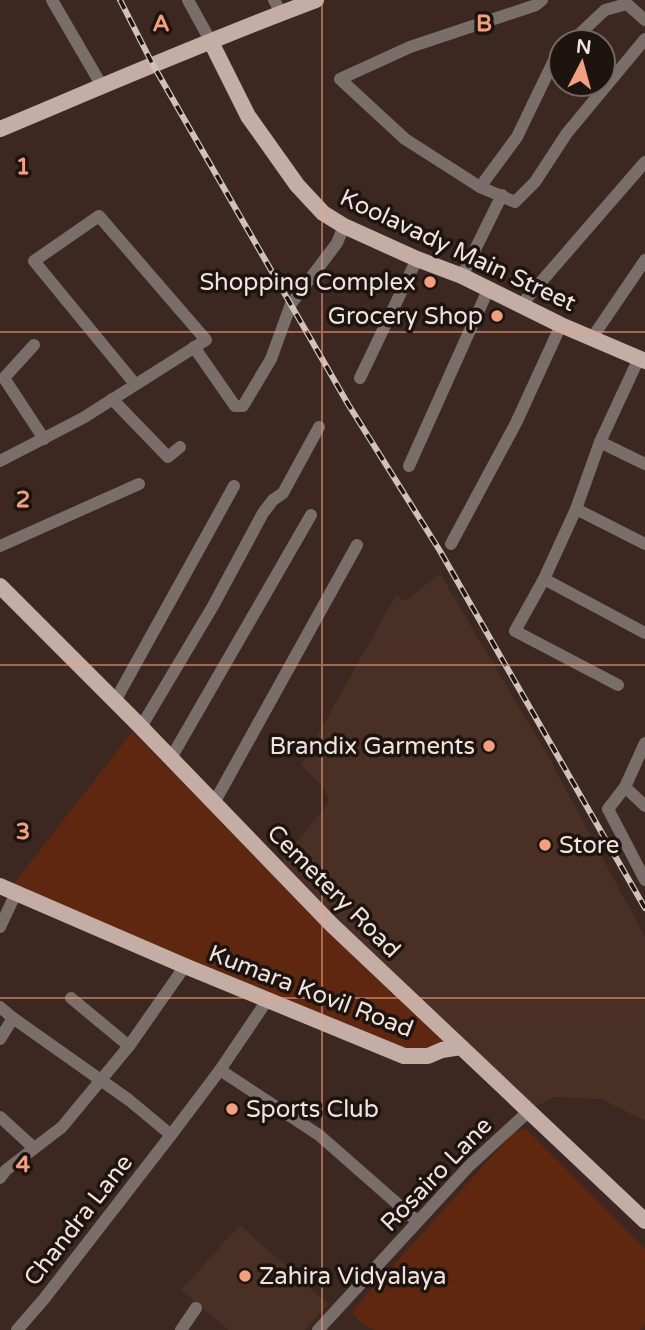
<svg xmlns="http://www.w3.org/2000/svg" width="645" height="1330" font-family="'Varela Round',sans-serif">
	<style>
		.built { fill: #4a2f25 }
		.green { fill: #5f270f }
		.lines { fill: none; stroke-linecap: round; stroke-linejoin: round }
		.minor { stroke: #796e6a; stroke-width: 12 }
		.major { stroke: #c3ada5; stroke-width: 16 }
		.rail-casing { stroke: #d1c1bc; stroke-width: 6 }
		.rail { stroke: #1d1410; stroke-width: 3.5; stroke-dasharray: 10; stroke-linecap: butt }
		.grid { fill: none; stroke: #f2a080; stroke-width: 2; stroke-opacity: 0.55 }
		.poi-dot { fill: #f2a080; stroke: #1d1410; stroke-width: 2.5 }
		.labels { text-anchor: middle; stroke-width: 7; stroke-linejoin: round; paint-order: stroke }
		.street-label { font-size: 24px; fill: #f1e3de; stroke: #1d1410 }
		.poi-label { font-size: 24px; fill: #f1e3de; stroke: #1d1410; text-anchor: end }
		.grid-label { font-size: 23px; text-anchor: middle; font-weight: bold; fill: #f2a080; stroke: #1d1410; stroke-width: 7; stroke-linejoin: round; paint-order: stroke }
	</style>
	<rect width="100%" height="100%" fill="#3c2821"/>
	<g class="built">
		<path d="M 440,574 L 547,754 L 645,937 L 645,1121 L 601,1099 L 554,1097 L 532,1108 L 317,899 L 282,861 L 329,802 L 325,789 L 301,765 L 396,595 L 405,601 Z"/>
		<path d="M 240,1225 L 328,1304 L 305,1330 L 229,1330 L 181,1290 Z"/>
	</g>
	<g class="green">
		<path d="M 132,732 L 308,907 L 451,1040 L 434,1048 L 405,1051 L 12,886 Z"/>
		<path d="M 525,1128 L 645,1249 L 645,1324 L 640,1330 L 374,1330 L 357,1319 L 352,1311 L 512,1134 Z"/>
	</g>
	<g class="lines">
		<g class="minor">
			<path d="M 52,0 L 102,86"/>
			<path d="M 188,0 L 211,42"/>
			<path d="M 274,0 L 281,13"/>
			<path d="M 542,0 L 536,5 L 410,47 L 340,79 L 405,139 L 480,187 L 515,202 L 535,182 L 567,133 L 645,39"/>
			<path d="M 571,42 L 605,10 L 627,4 L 645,20"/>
			<path d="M 480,187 L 517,137 L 556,56 L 561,51"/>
			<path d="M 462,276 L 502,195"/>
			<path d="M 521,305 L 645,162"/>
			<path d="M 592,338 L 645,260"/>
			<path d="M 34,345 L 4,378 L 44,439"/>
			<path d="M 194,347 L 235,406 L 243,406 L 271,359 L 291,304 L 337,243 L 344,226"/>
			<path d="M 639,358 L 600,442 L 576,509 L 544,579 L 645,633"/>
			<path d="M 360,378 L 417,259"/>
			<path d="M 112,399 L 168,457 L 180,447"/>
			<path d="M 600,442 L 645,464"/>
			<path d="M 0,461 L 83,418 L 206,340 L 99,216 L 34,261 L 135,384"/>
			<path d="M 409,466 L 488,290"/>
			<path d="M 576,509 L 645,544"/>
			<path d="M 451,544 L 516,423 L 561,325"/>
			<path d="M 0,546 L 139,484"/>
			<path d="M 544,579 L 515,631 L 618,685"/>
			<path d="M 115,701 L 234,486"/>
			<path d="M 141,727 L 213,606 L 263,513 L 273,500 L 283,493 L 319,427"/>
			<path d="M 645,743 L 625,787 L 608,809 L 645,880"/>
			<path d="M 171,758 L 311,515"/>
			<path d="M 625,787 L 645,806"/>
			<path d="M 214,803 L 357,545"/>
			<path d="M 0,927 L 16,893"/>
			<path d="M 71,998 L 129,1046"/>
			<path d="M 0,1007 L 13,1018 L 0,1039"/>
			<path d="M 13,1018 L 129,1100 L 171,1135"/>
			<path d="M 220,1070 L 319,1135 L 417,1221"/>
			<path d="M 0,1117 L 34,1148"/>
			<path d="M 0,1178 L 6,1170 L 62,1127 L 129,1046 L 185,966"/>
			<path d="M 17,1330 L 44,1299 L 171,1135 L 220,1070 L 268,999"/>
			<path d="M 181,1330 L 196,1308"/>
			<path d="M 318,1330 L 469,1166 L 529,1111"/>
		</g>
		<g class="major">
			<path d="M 211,42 L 248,116 L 297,185 L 323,213 L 344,226 L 417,259 L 462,276 L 561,325 L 645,361"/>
			<path d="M 0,129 C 105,85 209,40 316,0"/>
			<path d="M 0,586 L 135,721 L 331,924 L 645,1221"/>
			<path d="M 0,886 L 185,966 L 404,1056 L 428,1056 L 442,1050 L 461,1047"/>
		</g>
		<g class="rail-casing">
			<path id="rail" d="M 120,0 L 152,63 L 348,404 L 440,551 L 645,908"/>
		</g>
		<use href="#rail" class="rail"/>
	</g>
	<path class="grid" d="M 322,0 L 322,1330M 0,332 L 645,332M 0,665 L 645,665M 0,998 L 645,998"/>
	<g class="poi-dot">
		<circle cx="430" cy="282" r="7"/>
		<circle cx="497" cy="316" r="7"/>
		<circle cx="489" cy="746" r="7"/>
		<circle cx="545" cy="845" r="7"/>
		<circle cx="232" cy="1109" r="7"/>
		<circle cx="245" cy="1276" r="7"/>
	</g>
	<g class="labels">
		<g class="street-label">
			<text transform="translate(458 250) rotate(25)" y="8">Koolavady Main Street</text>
			<text transform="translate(334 891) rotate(45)" y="8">Cemetery Road</text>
			<text transform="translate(311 991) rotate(21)" y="8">Kumara Kovil Road</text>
			<text transform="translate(436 1174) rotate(-46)" y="8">Rosairo Lane</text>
			<text transform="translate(78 1220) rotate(-52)" y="8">Chandra Lane</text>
		</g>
		<g class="poi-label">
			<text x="416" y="290">Shopping Complex</text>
			<text x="483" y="324">Grocery Shop</text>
			<text x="475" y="754">Brandix Garments</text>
			<text x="559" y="853" text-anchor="start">Store</text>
			<text x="246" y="1117" text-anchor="start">Sports Club</text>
			<text x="259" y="1284" text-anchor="start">Zahira Vidyalaya</text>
		</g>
	</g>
	<g class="grid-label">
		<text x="161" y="31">A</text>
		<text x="484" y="31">B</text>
		<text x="23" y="174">1</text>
		<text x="23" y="507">2</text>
		<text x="23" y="839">3</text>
		<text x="23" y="1172">4</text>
	</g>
	<g transform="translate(582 63) rotate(6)"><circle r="33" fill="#1d1410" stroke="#726762" stroke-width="2"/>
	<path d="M0-5L12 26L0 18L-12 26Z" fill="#f2a080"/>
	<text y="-10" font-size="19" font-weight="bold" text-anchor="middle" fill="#f1e3de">N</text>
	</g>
</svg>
